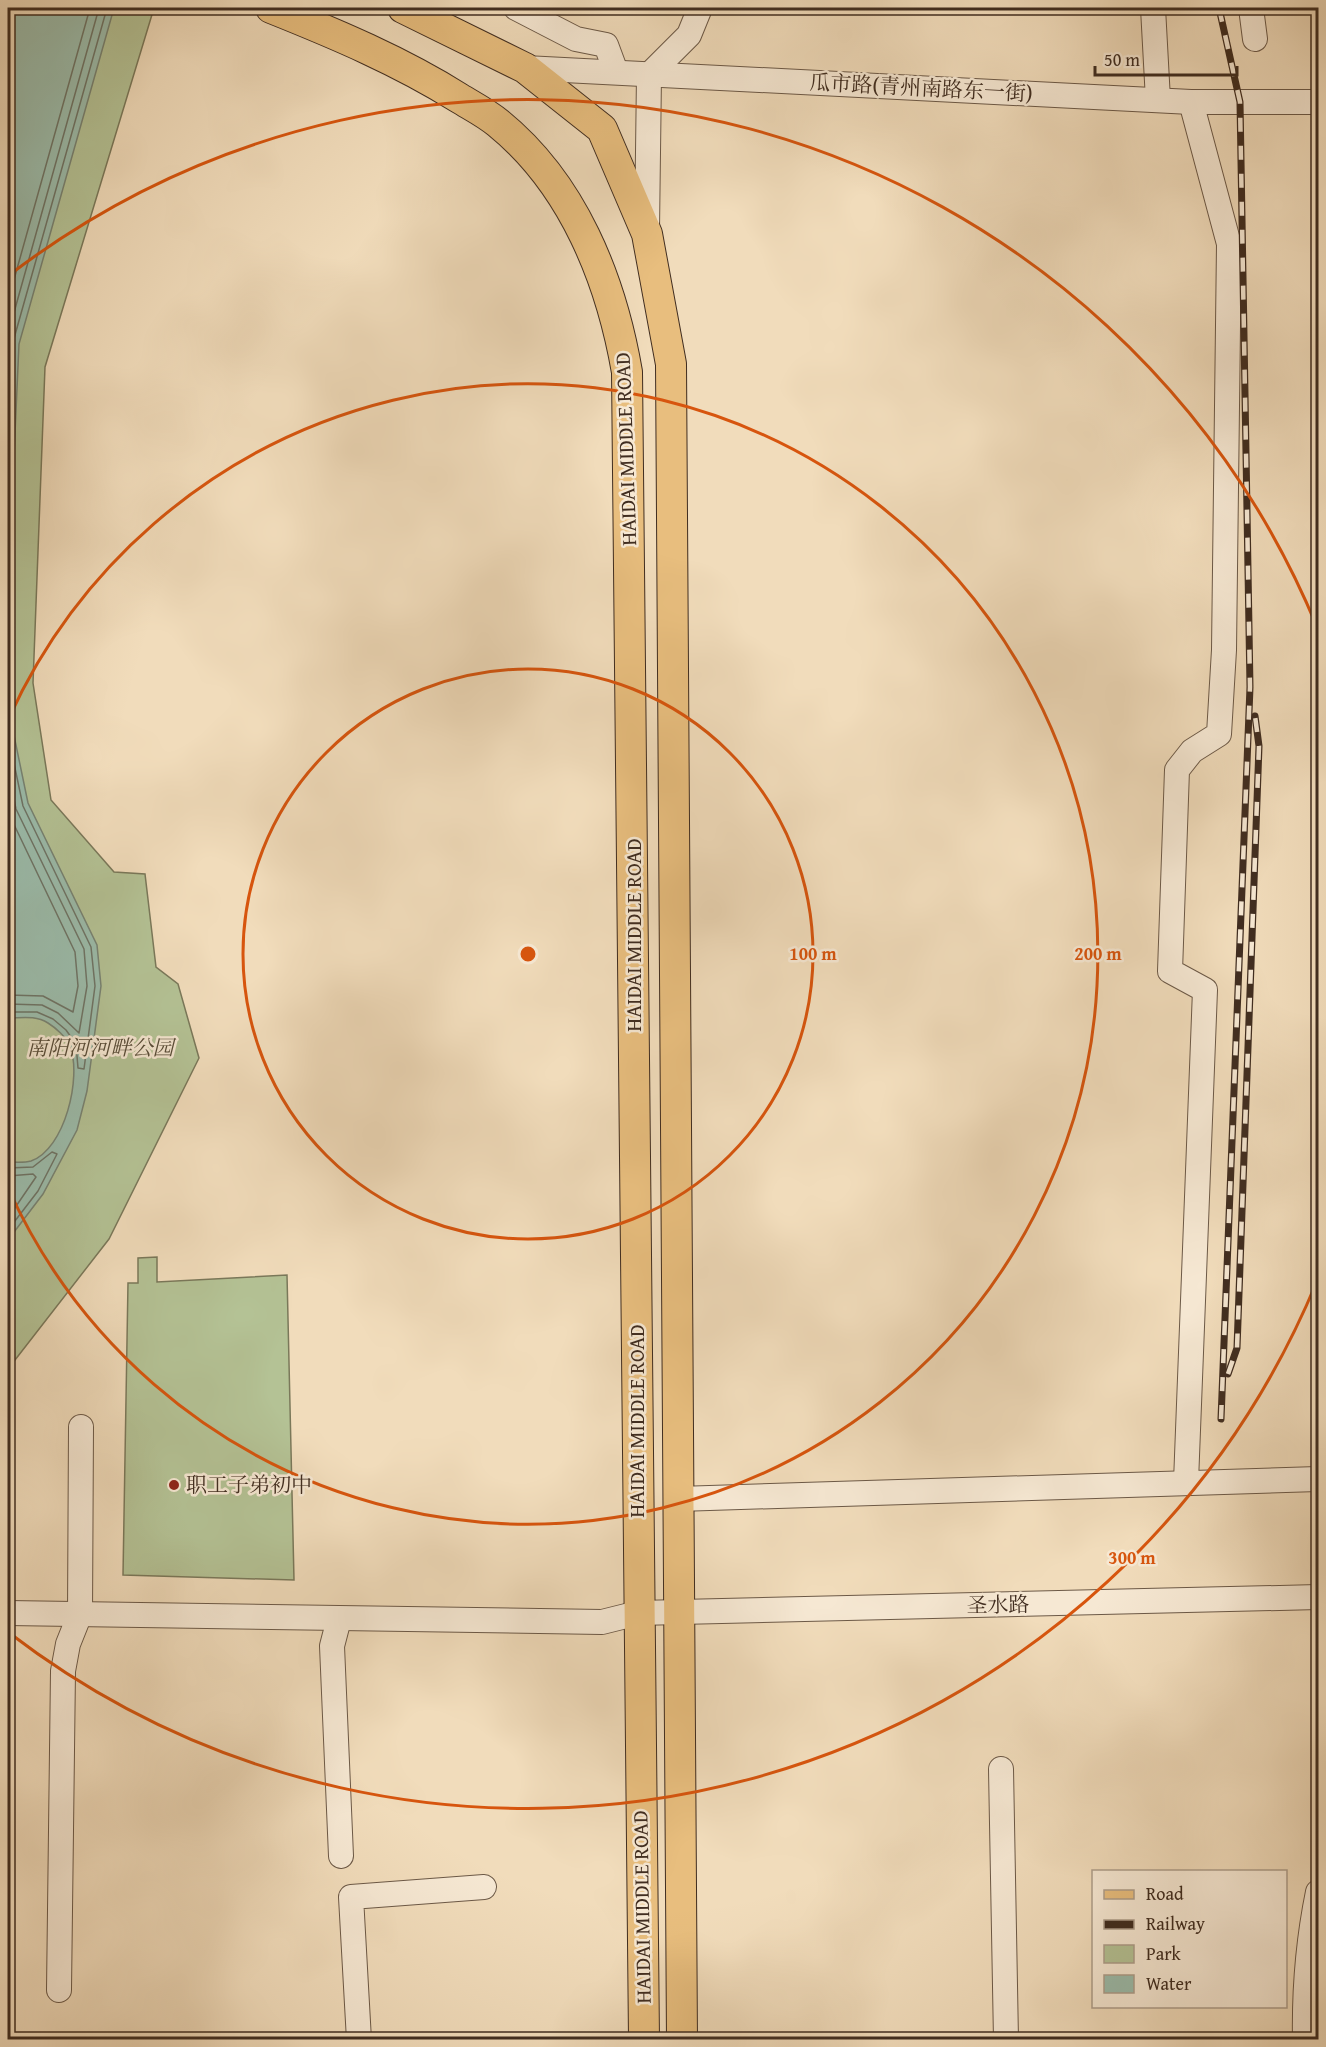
<svg xmlns="http://www.w3.org/2000/svg" width="1326" height="2047" font-family="'Gentium Book Plus','Noto Serif SC',serif">
	<style>
		.green { fill: #b4c295; stroke: #7a785a; stroke-width: 1.5 }
		.water { fill: #9bbcab; stroke: #778373; stroke-width: 1.5 }
		.lines { fill: none; stroke-linecap: round; stroke-linejoin: round }
		.shore { stroke: #6e7466; stroke-width: 1.5 }
		.minor-casing { stroke: #6c5947; stroke-width: 26 }
		.major-casing { stroke: #402d20; stroke-width: 32 }
		.minor { stroke: #f6e8d3; stroke-width: 24 }
		.major { stroke: #e8be7e; stroke-width: 30 }
		.rail-casing { stroke: #402d20; stroke-width: 7 }
		.rail { stroke: #f6e8d3; stroke-width: 4.5; stroke-dasharray: 14; stroke-linecap: butt }
		.ring { fill: none; stroke: #d7550e; stroke-width: 3 }
		.poi-dot { fill: #8f2418; stroke: #f6e8d3; stroke-width: 2 }
		.labels { text-anchor: middle; stroke-width: 5; stroke-linejoin: round; paint-order: stroke }
		.street-label { font-size: 21px; fill: #402d20; stroke: #f6e8d3 }
		.park-label { font-size: 21px; font-style: italic; fill: #574b37; stroke: #f6e8d3 }
		.poi-label { font-size: 21px; fill: #402d20; stroke: #f6e8d3; text-anchor: start }
		.centre { fill: #d7550e; stroke: #f6e8d3; stroke-width: 3 }
		.ring-label { font-size: 18px; text-anchor: middle; font-weight: bold; fill: #d7550e; stroke: #f6e8d3; stroke-width: 5; stroke-linejoin: round; paint-order: stroke }
	</style>
	<rect width="100%" height="100%" fill="#f1dcbb"/>
	<filter id="stains"><feTurbulence type="fractalNoise" baseFrequency=".00333" numOctaves="4"/><feColorMatrix values="0 0 0 0 .2 0 0 0 0 .09 0 0 0 0 .02 0 0 0 .5 -.17"/></filter>
	<radialGradient id="worn" r=".72"><stop offset=".6" stop-color="#630" stop-opacity="0"/><stop offset="1" stop-color="#630" stop-opacity=".3"/></radialGradient>
	<g class="green">
		<path d="M 8,8 L 154,8 L 45,367 L 33,683 L 51,800 L 114,872 L 145,874 L 156,967 L 178,984 L 199,1058 L 109,1239 L 8,1369 Z"/>
		<path d="M 157,1257 L 157,1282 L 287,1275 L 294,1580 L 123,1575 L 128,1283 L 138,1283 L 138,1258 Z"/>
	</g>
	<g class="water">
		<path d="M 8,8 L 114,8 L 19,344 L 8,589 Z"/>
		<path d="M 8,675 L 11,721 L 28,803 L 97,945 L 101,986 L 87,1091 L 77,1130 L 43,1194 L 8,1240 L 8,1162 C 14,1162 24,1163 31,1161 C 65,1149 82,1077 70,1046 C 66,1037 56,1028 48,1023 C 35,1015 22,1018 8,1018 Z"/>
	</g>
	<g class="lines">
		<g class="shore">
			<path d="M 8,301 L 90,8"/>
			<path d="M 8,334 L 99,8"/>
			<path d="M 8,460 L 13,342 L 107,8"/>
			<path d="M 8,735 L 23,806 L 91,947 L 95,986 L 84,1069 L 78,1068 L 76,1044 L 66,1030 L 53,1019 L 37,1012 L 8,1012"/>
			<path d="M 8,771 L 16,809 L 84,949 L 87,986 L 79,1033 L 58,1013 L 42,1005 L 8,1004"/>
			<path d="M 8,812 L 75,952 L 78,986 L 73,1012 L 43,996 L 8,995"/>
			<path d="M 8,1168 L 33,1167 L 52,1152 L 57,1154 L 38,1191 L 8,1230"/>
			<path d="M 8,1176 L 33,1174 L 36,1177 L 8,1218"/>
		</g>
		<g class="minor-casing">
			<g id="minor">
				<path d="M 516,8 L 576,39 L 606,45 L 616,72"/>
				<path d="M 1153,8 L 1158,100"/>
				<path d="M 1251,8 L 1255,39"/>
				<path d="M 525,68 L 1191,102 L 1318,102"/>
				<path d="M 647,229 L 649,75 L 689,35 L 700,8"/>
				<path d="M 1186,1482 L 1205,990 L 1170,971 L 1177,770 L 1192,751 L 1219,734 L 1224,650 L 1229,244 L 1191,102"/>
				<path d="M 678,1499 L 1318,1479"/>
				<path d="M 8,1613 L 602,1622 L 638,1613 L 1318,1597"/>
				<path d="M 339,1619 L 332,1646 L 341,1856"/>
				<path d="M 1001,1769 L 1006,2040"/>
				<path d="M 59,1990 L 63,1671 L 68,1644 L 80,1614 L 81,1427"/>
				<path d="M 359,2040 L 351,1897 L 484,1887"/>
				<path d="M 1305,2040 C 1304,1989 1308,1941 1318,1892"/>
			</g>
		</g>
		<g class="major-casing">
			<g id="major">
				<path d="M 271,8 C 336,34 400,61 459,98 C 472,106 486,113 498,123 C 573,184 611,279 627,372 L 644,2040"/>
				<path d="M 403,8 L 525,68 L 602,129 L 647,234 L 671,364 L 682,2040"/>
			</g>
		</g>
		<use href="#minor" class="minor"/>
		<use href="#major" class="major"/>
		<g class="rail-casing">
			<g id="rail">
				<path d="M 1219,8 L 1240,102 L 1250,687 L 1221,1419"/>
				<path d="M 1228,1374 L 1237,1348 L 1259,746 L 1255,716"/>
			</g>
		</g>
		<use href="#rail" class="rail"/>
	</g>
	<g class="ring">
		<circle cx="528" cy="954" r="285"/>
		<path d="M9 718A570 570 0 1 1 9 1190"/>
		<path d="M1317 1281A854 854 0 0 1 8 1632M8 276A854 854 0 0 1 1317 627"/>
	</g>
	<circle class="poi-dot" cx="174" cy="1485" r="6"/>
	<g class="labels">
		<g class="street-label">
			<text transform="translate(921 88) rotate(3)" y="7">瓜市路(青州南路东一街)</text>
			<text transform="translate(626 449) rotate(-92)" y="7">HAIDAI MIDDLE ROAD</text>
			<text transform="translate(634 935) rotate(-90)" y="7">HAIDAI MIDDLE ROAD</text>
			<text transform="translate(637 1421) rotate(-90)" y="7">HAIDAI MIDDLE ROAD</text>
			<text transform="translate(998 1605) rotate(-1)" y="7">圣水路</text>
			<text transform="translate(642 1907) rotate(-91)" y="7">HAIDAI MIDDLE ROAD</text>
		</g>
		<g class="park-label">
			<text x="100" y="1055">南阳河河畔公园</text>
		</g>
		<g class="poi-label">
			<text x="186" y="1492">职工子弟初中</text>
		</g>
	</g>
	<circle cx="528" cy="954" r="9" class="centre"/>
	<g class="ring-label">
		<text x="813" y="960">100 m</text>
		<text x="1098" y="960">200 m</text>
		<text x="1132" y="1564">300 m</text>
	</g>
	<rect width="1326" height="2047" fill="none" stroke="#f1dcbb" stroke-width="30"/>
	<rect x="9" y="9" width="1308" height="2029" fill="none" stroke="#402d20" stroke-width="3"/>
	<rect x="15" y="15" width="1296" height="2017" fill="none" stroke="#402d20" stroke-width="1.5"/>
	<rect x="1092" y="1870" width="195" height="138" fill="#f6e8d3" stroke="#ad9d8b" stroke-width="1.5"/>
	<rect x="1104" y="1890" width="30" height="9" fill="#e8be7e" stroke="#ad9d8b" stroke-width="1.5"/>
	<text x="1146" y="1900" font-size="18" fill="#402d20">Road</text>
	<rect x="1104" y="1920" width="30" height="9" fill="#402d20" stroke="#ad9d8b" stroke-width="1.5"/>
	<text x="1146" y="1930" font-size="18" fill="#402d20">Railway</text>
	<rect x="1104" y="1945" width="30" height="18" fill="#b4c295" stroke="#ad9d8b" stroke-width="1.5"/>
	<text x="1146" y="1960" font-size="18" fill="#402d20">Park</text>
	<rect x="1104" y="1975" width="30" height="18" fill="#9bbcab" stroke="#ad9d8b" stroke-width="1.5"/>
	<text x="1146" y="1990" font-size="18" fill="#402d20">Water</text>
	<path d="M1095 66v9h142v-9" fill="none" stroke="#402d20" stroke-width="3"/>
	<text x="1104" y="66" font-size="18" fill="#402d20" stroke="#f6e8d3" stroke-width="4.5" paint-order="stroke">50 m</text>
	<rect width="100%" height="100%" filter="url(#stains)"/>
	<rect width="100%" height="100%" fill="url(#worn)"/>
</svg>
